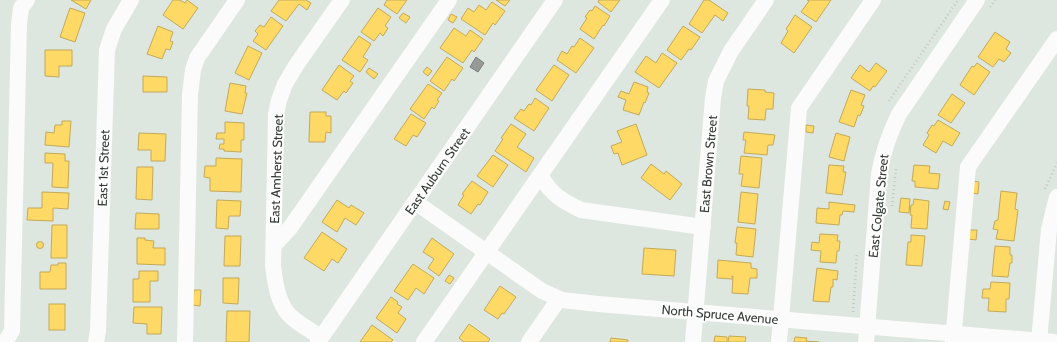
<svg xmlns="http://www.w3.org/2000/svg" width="1057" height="342" font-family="Cabin,sans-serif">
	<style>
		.homes { fill: #ffd966; stroke: #c2aa58 }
		.industry { fill: #999; stroke: #7b7d7b }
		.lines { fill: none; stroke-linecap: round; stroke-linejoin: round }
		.path { stroke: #c4c6c4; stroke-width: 2.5; stroke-dasharray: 1 3; stroke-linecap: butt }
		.minor { stroke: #fafbfa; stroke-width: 16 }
		.labels { text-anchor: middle; stroke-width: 4; stroke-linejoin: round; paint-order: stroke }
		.street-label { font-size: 13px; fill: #353b36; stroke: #fff }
	</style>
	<rect width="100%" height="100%" fill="#dee6e0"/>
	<g class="homes">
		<path d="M 71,0 L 91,0 L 86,9 Z"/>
		<path d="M 173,0 L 180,0 L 185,3 L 187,0 L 198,8 L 183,29 L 163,15 Z"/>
		<path d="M 279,0 L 306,0 L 311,3 L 307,10 L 299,4 L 286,21 L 271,11 Z"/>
		<path d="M 387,0 L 407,0 L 397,14 L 384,5 Z"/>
		<path d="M 496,0 L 510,0 L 505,6 Z"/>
		<path d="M 599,0 L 620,0 L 611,12 L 598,2 Z"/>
		<path d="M 704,0 L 709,0 L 728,13 L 723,21 L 715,15 L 702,33 L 689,24 Z"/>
		<path d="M 807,0 L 831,0 L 816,22 L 801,12 L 809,1 Z"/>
		<path d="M 492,2 L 505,11 L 495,25 L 493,23 L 485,35 L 461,19 L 468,8 L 474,12 L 479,5 L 486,10 Z"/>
		<path d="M 595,6 L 610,16 L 604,26 L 603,25 L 594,39 L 580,29 L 587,18 L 585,17 L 590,10 L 592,11 Z"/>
		<path d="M 70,8 L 85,13 L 75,42 L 60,37 Z"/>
		<path d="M 378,8 L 391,17 L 385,26 L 388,28 L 383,36 L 380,33 L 374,41 L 361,32 Z"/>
		<path d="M 403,13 L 410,17 L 406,23 L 399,18 Z"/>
		<path d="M 451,14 L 457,17 L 453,23 L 448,20 Z"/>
		<path d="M 795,15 L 812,27 L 794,53 L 781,43 L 788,31 L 786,29 Z"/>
		<path d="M 271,17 L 283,26 L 266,50 L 253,41 L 258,34 L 255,31 L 260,25 L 264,27 Z"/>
		<path d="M 158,26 L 173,32 L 170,41 L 173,42 L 170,50 L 166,49 L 162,59 L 147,54 Z"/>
		<path d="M 683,26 L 700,37 L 691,50 L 689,49 L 681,60 L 667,50 Z"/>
		<path d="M 454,28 L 466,36 L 470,30 L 483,39 L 474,52 L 472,50 L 463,63 L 440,48 Z"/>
		<path d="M 995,32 L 1010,42 L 1006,49 L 1011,53 L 1004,62 L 999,59 L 993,67 L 978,57 Z"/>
		<path d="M 359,36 L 371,44 L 363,57 L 368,60 L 360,72 L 342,60 Z"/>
		<path d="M 580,38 L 594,48 L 576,73 L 557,60 L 562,51 L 567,54 L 572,46 L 574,47 Z"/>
		<path d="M 248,46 L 262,53 L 249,80 L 235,73 Z"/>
		<path d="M 45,50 L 72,50 L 72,66 L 59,66 L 59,77 L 45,76 Z"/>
		<path d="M 662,53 L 677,63 L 659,88 L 635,72 L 646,56 L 656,63 Z"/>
		<path d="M 447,57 L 463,68 L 454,81 L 452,79 L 444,91 L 430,81 Z"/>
		<path d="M 876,63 L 887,71 L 875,87 L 873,86 L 870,91 L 851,78 L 860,65 L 869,72 Z"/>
		<path d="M 977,63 L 990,72 L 974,95 L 960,85 L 972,66 L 974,67 Z"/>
		<path d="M 339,65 L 354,76 L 350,81 L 353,83 L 346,93 L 344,91 L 337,100 L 322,90 Z"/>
		<path d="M 554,65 L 569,75 L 552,101 L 536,90 Z"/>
		<path d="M 427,67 L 432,71 L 428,76 L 423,72 Z"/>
		<path d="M 369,68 L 378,74 L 374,79 L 366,72 Z"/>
		<path d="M 143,76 L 167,77 L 167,92 L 143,92 Z"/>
		<path d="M 634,82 L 648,87 L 647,92 L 649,93 L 645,103 L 644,102 L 639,115 L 623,110 L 626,100 L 618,97 L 621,91 L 629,94 Z"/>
		<path d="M 230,83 L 246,86 L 245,93 L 247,93 L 242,114 L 225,111 Z"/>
		<path d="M 428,84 L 442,93 L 437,100 L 439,101 L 434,109 L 432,107 L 424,119 L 410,109 Z"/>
		<path d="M 748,89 L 765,90 L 765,92 L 774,93 L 773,109 L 766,109 L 765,120 L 748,119 L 749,106 L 747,106 Z"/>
		<path d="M 851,90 L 865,95 L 861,105 L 864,106 L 860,116 L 858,115 L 854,127 L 839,122 Z"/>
		<path d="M 952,94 L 965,103 L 951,123 L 938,115 Z"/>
		<path d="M 535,98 L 549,108 L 534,131 L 514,118 L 521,109 L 524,111 L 529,104 L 531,105 Z"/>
		<path d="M 310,112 L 326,112 L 326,116 L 331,116 L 331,133 L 326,132 L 325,142 L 309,142 Z"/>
		<path d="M 411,114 L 426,123 L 417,137 L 413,135 L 406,146 L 394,139 Z"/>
		<path d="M 938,120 L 960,133 L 952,146 L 943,141 L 936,153 L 923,145 L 929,135 L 927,133 L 932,125 L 934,126 Z"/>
		<path d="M 62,121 L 71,121 L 69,147 L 45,145 L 46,132 L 54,133 L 55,125 L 62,125 Z"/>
		<path d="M 225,122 L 244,123 L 244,140 L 241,140 L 241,152 L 224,151 L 224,149 L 219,149 L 220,144 L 224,144 L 224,139 L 216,139 L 217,133 L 225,133 Z"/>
		<path d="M 511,124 L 526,134 L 517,147 L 534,158 L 526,172 L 495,151 L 503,139 L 501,138 Z"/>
		<path d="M 636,124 L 647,155 L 622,165 L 618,153 L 614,154 L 611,146 L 622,142 L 617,131 Z"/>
		<path d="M 806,125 L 814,126 L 813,133 L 806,132 Z"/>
		<path d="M 744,132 L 775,135 L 773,145 L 768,145 L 767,155 L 744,153 L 746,140 L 743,140 Z"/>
		<path d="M 139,133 L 166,134 L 165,161 L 151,161 L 151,150 L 138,150 Z"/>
		<path d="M 836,133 L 850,137 L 844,161 L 829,157 Z"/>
		<path d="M 45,153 L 65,154 L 65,161 L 69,161 L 68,188 L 52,187 L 53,163 L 45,163 Z"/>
		<path d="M 493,155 L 508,165 L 493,187 L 477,176 Z"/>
		<path d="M 741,156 L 762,158 L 759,188 L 741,186 L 743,174 L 739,174 Z"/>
		<path d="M 216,158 L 242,159 L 241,192 L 210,191 L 210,178 L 204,177 L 205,166 L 216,166 Z"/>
		<path d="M 651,164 L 664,174 L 666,171 L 682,184 L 670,200 L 641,178 Z"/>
		<path d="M 829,165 L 844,166 L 843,172 L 846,172 L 842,195 L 826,193 Z"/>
		<path d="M 914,165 L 930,166 L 929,173 L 940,174 L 938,189 L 915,187 L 915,181 L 912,181 Z"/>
		<path d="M 137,167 L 153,167 L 152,200 L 136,199 Z"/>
		<path d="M 472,181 L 488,192 L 480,205 L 478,204 L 471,214 L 458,205 L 464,195 L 462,194 Z"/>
		<path d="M 973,181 L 979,182 L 978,194 L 972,193 Z"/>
		<path d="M 1001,191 L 1017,193 L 1015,209 L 1018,210 L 1014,241 L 996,239 L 998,230 L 993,229 L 995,221 L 998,220 Z"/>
		<path d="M 42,192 L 69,193 L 68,209 L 53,208 L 53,221 L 27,220 L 28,208 L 42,208 Z"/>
		<path d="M 741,192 L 758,194 L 755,224 L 738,222 Z"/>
		<path d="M 901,198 L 910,199 L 909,213 L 899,212 Z"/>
		<path d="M 914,199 L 929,201 L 927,229 L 911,228 L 912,215 L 910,215 L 911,205 L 913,205 Z"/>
		<path d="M 217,200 L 241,201 L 240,216 L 229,216 L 228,229 L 216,228 Z"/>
		<path d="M 337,200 L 349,208 L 351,205 L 364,213 L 356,225 L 345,218 L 337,232 L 322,222 Z"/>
		<path d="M 945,201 L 950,202 L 948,210 L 943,209 Z"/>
		<path d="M 829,202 L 855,205 L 854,212 L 843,211 L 842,215 L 840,215 L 839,225 L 816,223 L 817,208 L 829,209 Z"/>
		<path d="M 136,213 L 159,214 L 159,229 L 135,229 Z"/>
		<path d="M 52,225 L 67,225 L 67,258 L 51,258 Z"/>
		<path d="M 737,227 L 756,229 L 753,257 L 736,255 L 737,243 L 735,243 Z"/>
		<path d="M 970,230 L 977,230 L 976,240 L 969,239 Z"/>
		<path d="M 322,232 L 347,249 L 338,263 L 332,259 L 324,271 L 304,258 Z"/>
		<path d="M 820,234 L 838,235 L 837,241 L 840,241 L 839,251 L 837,251 L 836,263 L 820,262 L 821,251 L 811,250 L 812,242 L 819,243 Z"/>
		<path d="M 911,235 L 925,236 L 922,266 L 906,265 L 908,242 L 911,242 Z"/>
		<path d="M 225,236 L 241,236 L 240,266 L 224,266 Z"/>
		<path d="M 137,238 L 145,238 L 145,240 L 154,241 L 153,248 L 165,248 L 165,265 L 137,264 Z"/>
		<path d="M 432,238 L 454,254 L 439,276 L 428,268 L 434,259 L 423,252 Z"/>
		<circle cx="40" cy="245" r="3.5"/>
		<path d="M 995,246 L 1010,247 L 1010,255 L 1012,255 L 1012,263 L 1010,263 L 1008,277 L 992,276 Z"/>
		<path d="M 644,248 L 676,250 L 674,276 L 642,274 Z"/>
		<path d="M 718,260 L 751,263 L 751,268 L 757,269 L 757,278 L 750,278 L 748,294 L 732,293 L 733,276 L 732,276 L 732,279 L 717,278 Z"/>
		<path d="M 58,263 L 66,263 L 66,289 L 40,289 L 40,272 L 50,272 L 51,265 L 58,265 Z"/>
		<path d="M 413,264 L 434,278 L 424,294 L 416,288 L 408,300 L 394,291 Z"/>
		<path d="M 817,268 L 838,271 L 837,280 L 833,279 L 833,287 L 831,287 L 829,302 L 813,301 Z"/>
		<path d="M 139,271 L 158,271 L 158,281 L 150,281 L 150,302 L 133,302 L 133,279 L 139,279 Z"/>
		<path d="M 449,275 L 454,278 L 450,284 L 445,281 Z"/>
		<path d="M 223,278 L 239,278 L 238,304 L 223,303 Z"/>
		<path d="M 991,282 L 1010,283 L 1009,299 L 1006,299 L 1006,312 L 988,311 L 989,298 L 982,298 L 983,289 L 990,289 Z"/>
		<path d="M 500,286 L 516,297 L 504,314 L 502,313 L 498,319 L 484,310 Z"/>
		<path d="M 194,290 L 201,290 L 200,306 L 193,305 Z"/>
		<path d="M 391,297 L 398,302 L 397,304 L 402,307 L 398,313 L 406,319 L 397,333 L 376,318 Z"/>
		<rect x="49" y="304" width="16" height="26"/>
		<path d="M 134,307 L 162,307 L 161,334 L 147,334 L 147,324 L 133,323 Z"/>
		<path d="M 227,311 L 250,311 L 249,342 L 226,342 Z"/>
		<path d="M 469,324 L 490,339 L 488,342 L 464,342 L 459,338 Z"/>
		<path d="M 372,325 L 393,340 L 391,342 L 360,342 Z"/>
		<path d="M 715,336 L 727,337 L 727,342 L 714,342 Z"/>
		<path d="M 729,336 L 746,337 L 745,342 L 728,342 Z"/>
		<path d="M 795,337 L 807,338 L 806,341 L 819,342 L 794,342 Z"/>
		<path d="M 611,338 L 628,340 L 628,342 L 610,342 Z"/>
	</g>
	<path class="industry" d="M 476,57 L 484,63 L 478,72 L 470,67 Z"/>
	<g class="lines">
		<g class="path">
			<path d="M 990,7 L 995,0"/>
			<path d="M 889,101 L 958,0"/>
			<path d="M 1045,189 L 1057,163"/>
			<path d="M 892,206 L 896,169"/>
			<path d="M 853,312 L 857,253"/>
		</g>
		<g class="minor">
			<path d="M 540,176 C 553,195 560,200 581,210 L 703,227"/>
			<path d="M 415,202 L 542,291 L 562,300 L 598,304 L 1054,342"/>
			<path d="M 274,245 L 290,228 L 449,0"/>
			<path d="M 321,337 C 310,330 294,322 286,311 C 277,298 275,281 273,266 L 276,114 L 279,100 L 285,84 L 297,64 L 342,0"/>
			<path d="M 5,342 L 12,331 L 19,24 L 21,8 L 27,0"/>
			<path d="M 96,342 L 98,331 L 107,50 L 114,29 L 131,0"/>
			<path d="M 185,342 L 190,94 L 193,70 L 197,58 L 237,0"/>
			<path d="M 318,342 L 555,0"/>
			<path d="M 424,342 L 662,0"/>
			<path d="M 529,342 L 559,299"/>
			<path d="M 693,342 L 713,98 L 716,81 L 731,51 L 766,0"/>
			<path d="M 779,342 L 799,108 L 873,0"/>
			<path d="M 866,342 L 879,174 C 883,152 889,134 899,114 L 977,0"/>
			<path d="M 953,342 L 968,167 L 1057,39"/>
			<path d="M 1039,342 L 1049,229 L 1057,197"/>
		</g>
	</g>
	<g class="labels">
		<g class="street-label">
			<text transform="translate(708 164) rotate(-85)" y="5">East Brown Street</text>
			<text transform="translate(103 168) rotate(-88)" y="5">East 1st Street</text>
			<text transform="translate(276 169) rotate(-88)" y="5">East Amherst Street</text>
			<text transform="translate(437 171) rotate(-55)" y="5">East Auburn Street</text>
			<text transform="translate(878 206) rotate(-84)" y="5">East Colgate Street</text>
			<text transform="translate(720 314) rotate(5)" y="5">North Spruce Avenue</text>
		</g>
	</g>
</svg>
